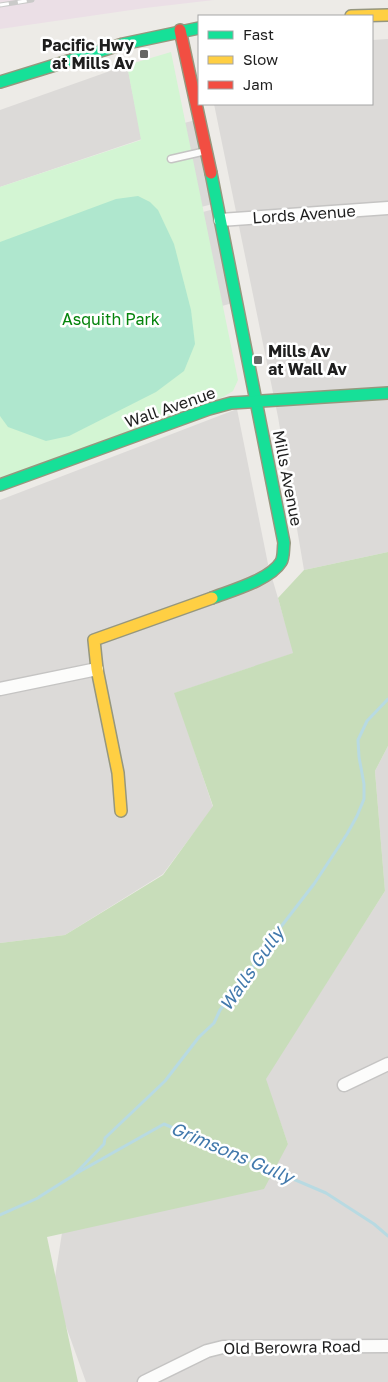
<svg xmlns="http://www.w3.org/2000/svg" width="388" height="1382" font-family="'Golos Text',sans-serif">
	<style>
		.residential { fill: #dcdad8 }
		.industrial { fill: #ebdfe6 }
		.religious { fill: #dbdad8 }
		.forest { fill: #c8ddba }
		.park { fill: #d3f5d3 }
		.pitch { fill: #afe7ce }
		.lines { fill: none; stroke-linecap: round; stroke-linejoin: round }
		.stream { stroke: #b8dae2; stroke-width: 3 }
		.lane-casing { stroke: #c5c4c3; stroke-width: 9 }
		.street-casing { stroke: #c5c4c3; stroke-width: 15 }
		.fast-casing { stroke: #96977e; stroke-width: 14 }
		.slow-casing { stroke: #96977e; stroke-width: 14 }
		.jam-casing { stroke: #96977e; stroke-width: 14 }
		.lane { stroke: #fcfcfb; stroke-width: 6 }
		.street { stroke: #fcfcfb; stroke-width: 12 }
		.fast { stroke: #16e098; stroke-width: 11 }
		.slow { stroke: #ffcf43; stroke-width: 11 }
		.jam { stroke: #f24e42; stroke-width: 11 }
		.rail-casing { stroke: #cacac9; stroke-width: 5 }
		.rail { stroke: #fff; stroke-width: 3; stroke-dasharray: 9; stroke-linecap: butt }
		.poi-dot { fill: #666664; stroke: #fff; stroke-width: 2 }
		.labels { text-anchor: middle; stroke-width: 5; stroke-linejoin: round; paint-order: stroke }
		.poi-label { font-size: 16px; font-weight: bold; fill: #1e1e1e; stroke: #fff; text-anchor: end }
		.street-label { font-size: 16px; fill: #1e1e1e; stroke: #fff }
		.park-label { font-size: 16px; fill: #05840d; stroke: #fff }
		.water-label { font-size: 18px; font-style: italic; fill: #4279ac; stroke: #fff }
	</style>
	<rect width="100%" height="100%" fill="#edebe7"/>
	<g class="residential">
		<path d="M 388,39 L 388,552 L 304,570 L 278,417 L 214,104 L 372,104 L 372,40 Z"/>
		<path d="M 127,65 L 142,139 L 0,187 L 0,110 Z"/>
		<path d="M 237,409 L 268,564 L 294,653 L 175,693 L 213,807 L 163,874 L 65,935 L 0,943 L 0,500 Z"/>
		<path d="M 388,746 L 388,1382 L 86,1382 L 53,1290 L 62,1233 L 288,1144 L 265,1079 L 385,891 L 375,771 Z"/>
	</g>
	<path class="industrial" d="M 0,0 L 214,0 L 145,8 L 0,29 Z"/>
	<g class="religious">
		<path d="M 200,119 L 217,203 L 201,207 L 184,123 Z"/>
		<path d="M 218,208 L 236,302 L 222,306 L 203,212 Z"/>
	</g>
	<path class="forest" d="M 388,552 L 388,746 L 375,771 L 385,891 L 266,1079 L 288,1144 L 264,1189 L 47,1237 L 78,1382 L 0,1382 L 0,943 L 65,935 L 163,875 L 213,806 L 174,693 L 293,653 L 278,598 L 304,570 Z"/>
	<path class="park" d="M 171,52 L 238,380 L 233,391 L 223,397 L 0,478 L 0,187 L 141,140 L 127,65 Z"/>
	<path class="pitch" d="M 138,196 L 150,202 L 158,210 L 174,244 L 191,310 L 195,344 L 184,371 L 156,392 L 69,436 L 46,441 L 8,427 L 0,416 L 0,242 L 116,199 Z"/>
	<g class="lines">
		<g class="stream">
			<path d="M 77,1173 L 164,1124 L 326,1193 L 374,1224 L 388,1236"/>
			<path d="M 39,1197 L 74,1175 L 104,1144 L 105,1138 L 165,1081 L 199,1037 L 214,1023 L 220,1010 L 249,974 L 259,955 L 314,884 L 347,834 L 357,816 L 364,799 L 364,784 L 359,757 L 358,740 L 367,721 L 388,699"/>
			<path d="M 0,1215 L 38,1198"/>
		</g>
		<g class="lane-casing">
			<path id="lane" d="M 171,159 L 206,151"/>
		</g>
		<g class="street-casing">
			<g id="street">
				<path d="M 220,220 L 388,208"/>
				<path d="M 0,689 L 97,669"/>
				<path d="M 344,1085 L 388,1064"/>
				<path d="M 144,1382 L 207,1351 L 223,1347 L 388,1346"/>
			</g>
		</g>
		<g class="fast-casing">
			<g id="fast">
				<path d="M 0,82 L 123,44 L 199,28"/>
				<path d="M 211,173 L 284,543 C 283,549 284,557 281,562 C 270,580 230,591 212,598"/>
				<path d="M 0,485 L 209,409 L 231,403 L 388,393"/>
			</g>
		</g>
		<g class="slow-casing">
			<g id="slow">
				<path d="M 351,16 L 388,15"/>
				<path d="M 121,811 L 118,773 L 97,669 L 94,640 L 212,598"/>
			</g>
		</g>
		<g class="jam-casing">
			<path id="jam" d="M 180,30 L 211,173"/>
		</g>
		<use href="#lane" class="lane"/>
		<use href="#street" class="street"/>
		<use href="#fast" class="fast"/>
		<use href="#slow" class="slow"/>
		<use href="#jam" class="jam"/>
		<g class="rail-casing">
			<path id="rail" d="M 0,5 L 32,0"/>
		</g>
		<use href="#rail" class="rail"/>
	</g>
	<g class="poi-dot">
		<rect x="139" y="49" width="10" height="10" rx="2.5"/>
		<rect x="253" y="355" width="10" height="10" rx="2.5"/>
	</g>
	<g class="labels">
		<g class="poi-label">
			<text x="134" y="51">Pacific Hwy<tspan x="134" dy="18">at Mills Av</tspan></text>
			<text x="268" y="357" text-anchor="start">Mills Av<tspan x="268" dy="18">at Wall Av</tspan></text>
		</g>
		<g class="street-label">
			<text transform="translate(304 214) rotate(-4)" y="6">Lords Avenue</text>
			<text transform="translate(170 407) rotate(-19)" y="6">Wall Avenue</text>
			<text transform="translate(288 478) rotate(79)" y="6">Mills Avenue</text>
			<text transform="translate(292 1347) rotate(-1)" y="6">Old Berowra Road</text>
		</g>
		<g class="park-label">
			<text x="111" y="325">Asquith Park</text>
		</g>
		<g class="water-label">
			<text transform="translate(252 969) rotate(-55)" y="6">Walls Gully</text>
			<text transform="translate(232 1153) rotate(23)" y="6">Grimsons Gully</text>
		</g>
	</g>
	<rect x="198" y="15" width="175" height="90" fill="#ffffff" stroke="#a5a5a5"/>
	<rect x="208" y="31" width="25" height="8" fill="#16e098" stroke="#a5a5a5"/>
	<text x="243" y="40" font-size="15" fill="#1e1e1e">Fast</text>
	<rect x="208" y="56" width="25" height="8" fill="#ffcf43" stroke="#a5a5a5"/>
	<text x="243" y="65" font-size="15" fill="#1e1e1e">Slow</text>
	<rect x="208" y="81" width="25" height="8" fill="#f24e42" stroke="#a5a5a5"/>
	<text x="243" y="90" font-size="15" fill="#1e1e1e">Jam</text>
</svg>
